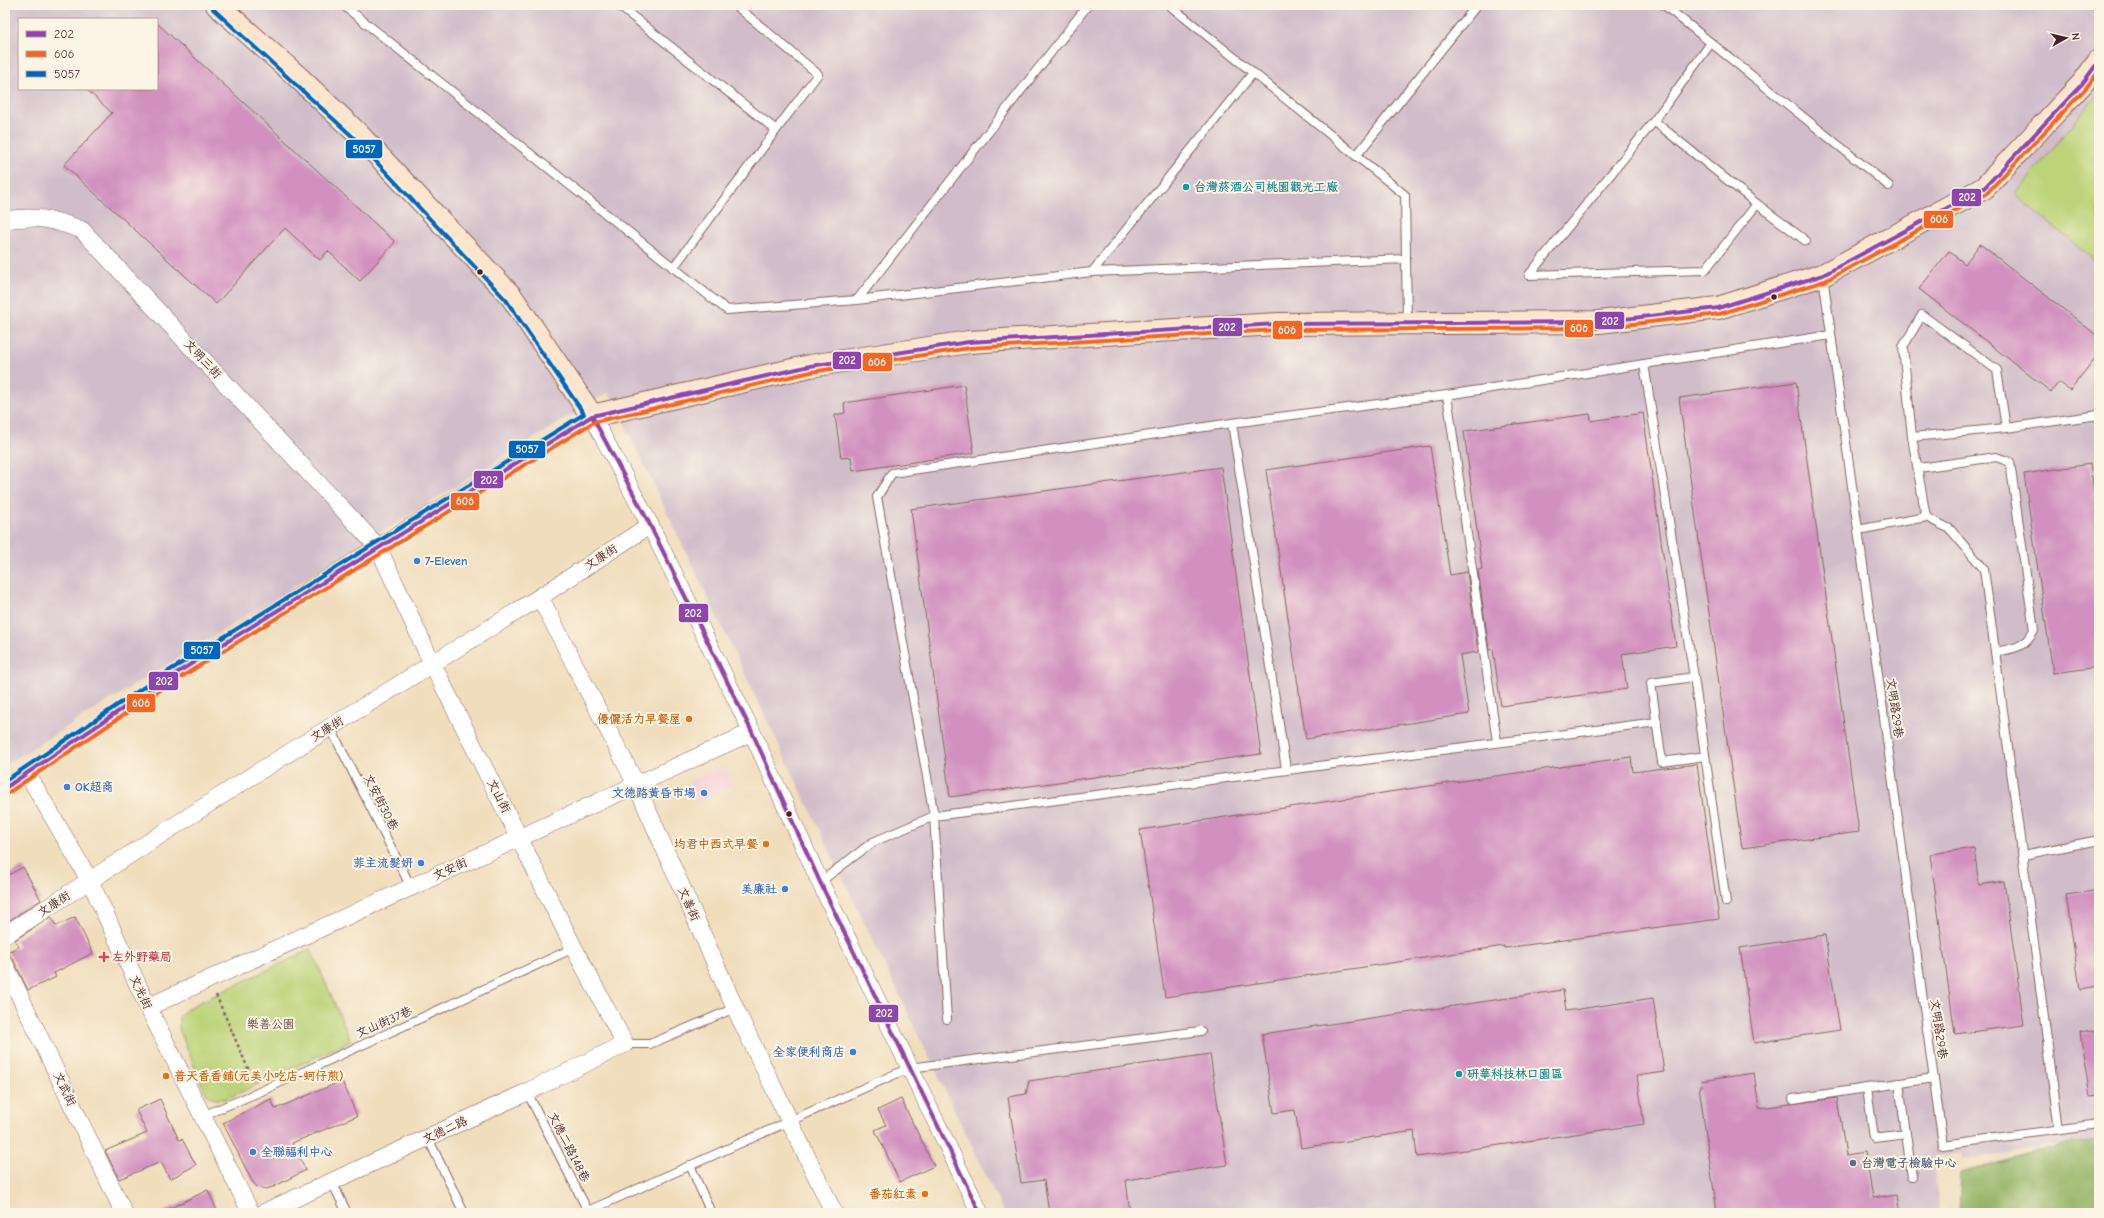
<svg xmlns="http://www.w3.org/2000/svg" width="2104" height="1218" font-family="'Comic Neue','LXGW WenKai TC',sans-serif">
	<style>
		.built { fill: #f6cfd8 }
		.industrial { fill: #d1bdca; fill-rule: evenodd }
		.green { fill: #bcd378; stroke: #837952 }
		.forest { fill: #95b568; stroke: #706a4a }
		.building { fill: #d190bf }
		.lines { fill: none; stroke-linecap: round; stroke-linejoin: round }
		.lane-casing { stroke: #84625e; stroke-width: 10 }
		.street-casing { stroke: #84625e; stroke-width: 18 }
		.secondary-casing { stroke: #84625e; stroke-width: 24 }
		.path { stroke: #84625e; stroke-width: 2.5; stroke-dasharray: 3 3; stroke-linecap: butt }
		.lane { stroke: #fff; stroke-width: 8 }
		.street { stroke: #fff; stroke-width: 17 }
		.secondary { stroke: #fbe5cf; stroke-width: 22 }
		.bus-1-casing { stroke: #fcf5e5; stroke-width: 7 }
		.bus-2-casing { stroke: #fcf5e5; stroke-width: 7 }
		.bus-3-casing { stroke: #fcf5e5; stroke-width: 7 }
		.bus-1 { stroke: #8e44ad; stroke-width: 4 }
		.bus-2 { stroke: #f26522; stroke-width: 4 }
		.bus-3 { stroke: #0065bd; stroke-width: 4 }
		.culture-dot { fill: #0f9aa8; stroke: #fcf5e5; stroke-width: 1.5 }
		.bus-dot { fill: #4a1f2b; stroke: #fcf5e5; stroke-width: 1.5 }
		.shop-dot { fill: #3f7fe0; stroke: #fcf5e5; stroke-width: 1.5 }
		.food-dot { fill: #e8710a; stroke: #fcf5e5; stroke-width: 1.5 }
		.health-dot { fill: #e0444e; stroke: #fcf5e5; stroke-width: 1.5 }
		.service-dot { fill: #5c6f8a; stroke: #fcf5e5; stroke-width: 1.5 }
		.labels { text-anchor: middle; stroke-width: 4; stroke-linejoin: round; paint-order: stroke }
		.culture-label { font-size: 12px; font-weight: bold; fill: #0d838f; stroke: #fcf5e5; text-anchor: start }
		.street-label { font-size: 12px; fill: #4a1f2b; stroke: #fcf5e5 }
		.shop-label { font-size: 12px; font-weight: bold; fill: #366cbe; stroke: #fcf5e5; text-anchor: end }
		.food-label { font-size: 12px; font-weight: bold; fill: #c56008; stroke: #fcf5e5; text-anchor: end }
		.health-label { font-size: 12px; font-weight: bold; fill: #be3a42; stroke: #fcf5e5; text-anchor: start }
		.park-label { font-size: 12px; fill: #664c3e; stroke: #fcf5e5 }
		.service-label { font-size: 12px; font-weight: bold; fill: #4e5e75; stroke: #fcf5e5; text-anchor: start }
		.line-badge { stroke: #fcf5e5; stroke-width: 1.5 }
		.badge-label { font-size: 11px; text-anchor: middle; font-weight: bold; fill: #fff }
	</style>
	<rect width="100%" height="100%" fill="#fcf5e5"/>
	<filter id="ink" filterUnits="userSpaceOnUse"><feTurbulence type="fractalNoise" baseFrequency=".025" numOctaves="2"/><feDisplacementMap in="SourceGraphic" scale="8" xChannelSelector="R" yChannelSelector="G"/><feConvolveMatrix kernelMatrix="1 2 1 2 8 2 1 2 1" color-interpolation-filters="sRGB"/></filter>
	<filter id="wash" filterUnits="userSpaceOnUse"><feTurbulence type="fractalNoise" baseFrequency=".012" numOctaves="4" result="noise"/><feDisplacementMap in="SourceGraphic" scale="16" xChannelSelector="R" yChannelSelector="G"/><feGaussianBlur stdDeviation="0.9" result="paint"/><feColorMatrix in="noise" values="0 0 0 0 0 0 0 0 0 0 0 0 0 0 0 0 0 1.4 0 .05"/><feComposite in="paint" operator="in"/></filter>
	<g filter="url(#wash)">
		<rect width="100%" height="100%" fill="#f0ddbc"/>
		<path class="built" d="M 725,766 L 734,784 L 697,803 L 689,781 Z"/>
		<path class="industrial" d="M 5,5 L 2099,5 L 2099,1139 L 1963,1160 L 1962,1153 L 1932,1158 L 1940,1213 L 1004,1213 L 609,392 L 5,765 ZM 19,19 L 157,19 L 157,89 L 19,89 Z"/>
		<g class="green">
			<path d="M 2099,92 L 2099,264 L 2015,195 Z"/>
			<path d="M 311,949 L 351,1041 L 226,1099 L 215,1099 L 206,1094 L 179,1029 L 179,1017 L 188,1008 Z"/>
		</g>
		<path class="forest" d="M 2099,1140 L 2099,1213 L 1959,1213 L 1961,1173 L 2067,1144 Z"/>
		<g id="blocks">
			<g class="building">
				<path d="M 157,23 L 395,242 L 360,281 L 328,251 L 320,260 L 285,228 L 216,304 L 64,165 L 112,113 L 86,89 L 157,89 Z"/>
				<path d="M 1980,244 L 2099,337 L 2099,353 L 2070,390 L 2059,382 L 2051,392 L 1919,289 L 1949,251 L 1965,264 Z"/>
				<path d="M 1796,382 L 1859,832 L 1742,848 L 1679,398 Z"/>
				<path d="M 964,385 L 974,453 L 853,471 L 851,457 L 841,458 L 835,415 L 845,413 L 844,403 Z"/>
				<path d="M 1643,413 L 1676,646 L 1622,654 L 1627,689 L 1501,706 L 1493,649 L 1489,650 L 1478,570 L 1482,569 L 1464,431 L 1590,414 L 1591,421 Z"/>
				<path d="M 1430,446 L 1450,575 L 1467,572 L 1478,652 L 1460,655 L 1469,714 L 1306,739 L 1266,470 Z"/>
				<path d="M 2090,464 L 2099,527 L 2099,667 L 2053,673 L 2024,474 Z"/>
				<path d="M 1221,467 L 1261,754 L 950,797 L 911,509 Z"/>
				<path d="M 1631,757 L 1633,772 L 1697,764 L 1719,919 L 1504,948 L 1504,946 L 1165,997 L 1140,830 L 1481,778 Z"/>
				<path d="M 1974,848 L 1979,885 L 2004,881 L 2024,1025 L 1955,1034 L 1930,854 Z"/>
				<path d="M 23,867 L 41,900 L 5,923 L 5,877 Z"/>
				<path d="M 2099,890 L 2099,986 L 2080,989 L 2066,895 Z"/>
				<path d="M 51,917 L 56,926 L 75,917 L 93,953 L 54,973 L 56,977 L 28,990 L 14,961 L 7,952 L 19,947 L 15,940 Z"/>
				<path d="M 1825,935 L 1840,1030 L 1754,1043 L 1740,948 Z"/>
				<path d="M 1563,990 L 1566,1011 L 1653,998 L 1664,1072 L 1637,1076 L 1644,1124 L 1417,1157 L 1414,1131 L 1301,1148 L 1295,1110 L 1274,1113 L 1262,1034 Z"/>
				<path d="M 2099,1030 L 2099,1095 L 2090,1096 L 2080,1033 Z"/>
				<path d="M 1210,1054 L 1227,1165 L 1126,1180 L 1130,1213 L 1049,1213 L 1044,1180 L 1021,1183 L 1008,1097 L 1026,1094 L 1029,1081 Z"/>
				<path d="M 1754,1073 L 1759,1108 L 1837,1098 L 1846,1155 L 1865,1152 L 1873,1198 L 1897,1194 L 1900,1213 L 1717,1213 L 1699,1086 L 1702,1086 L 1701,1081 Z"/>
				<path d="M 342,1081 L 357,1116 L 292,1143 L 306,1170 L 273,1187 L 265,1189 L 257,1187 L 252,1181 L 223,1123 L 271,1099 L 275,1109 Z"/>
				<path d="M 160,1099 L 179,1140 L 182,1139 L 196,1165 L 170,1179 L 161,1162 L 119,1179 L 105,1151 L 147,1133 L 136,1110 Z"/>
				<path d="M 901,1099 L 934,1166 L 900,1182 L 875,1130 L 886,1125 L 878,1110 Z"/>
				<path d="M 208,1190 L 218,1213 L 160,1213 Z"/>
			</g>
		</g>
	</g>
	<g filter="url(#ink)">
		<use href="#blocks" fill-opacity="0" stroke="#84625e" stroke-width="1"/>
		<g class="lines">
			<g class="lane-casing">
				<g id="lane">
					<path d="M 343,5 L 727,310 L 857,300 L 1092,272 L 1406,259"/>
					<path d="M 618,5 L 775,129"/>
					<path d="M 1169,5 L 1405,195 L 1407,322"/>
					<path d="M 1664,5 L 1889,186"/>
					<path d="M 1654,121 L 1757,204 L 1705,270 L 1529,275 L 1654,121 L 1711,43"/>
					<path d="M 1356,156 L 1477,5"/>
					<path d="M 1757,204 L 1806,241"/>
					<path d="M 673,268 L 818,74 L 735,5"/>
					<path d="M 1092,272 L 1253,73"/>
					<path d="M 1823,276 L 1943,1145 L 2099,1124"/>
					<path d="M 857,300 L 1088,5"/>
					<path d="M 1447,395 L 1497,742"/>
					<path d="M 1232,423 L 1286,769"/>
					<path d="M 1912,437 L 1903,347 L 1922,315 L 1997,370 L 2006,428"/>
					<path d="M 1919,468 L 1996,457 L 2010,462 L 2034,630 C 2023,649 2015,648 1995,652"/>
					<path d="M 1858,530 L 1926,517"/>
					<path d="M 1694,677 L 1644,364 L 1831,335"/>
					<path d="M 330,727 L 411,887"/>
					<path d="M 1705,756 L 1662,762 L 1651,683 L 1694,677 L 1726,902"/>
					<path d="M 2023,855 L 2099,840"/>
					<path d="M 820,882 L 873,842 L 934,816 L 1657,722"/>
					<path d="M 947,1019 L 934,816 L 877,497 L 892,473 L 1232,423 L 1447,395 L 1644,364"/>
					<path d="M 625,1044 L 650,1044 L 735,1008"/>
					<path d="M 1899,1083 L 1906,1134 L 1874,1138 L 1867,1088 L 1934,1078"/>
					<path d="M 527,1092 L 589,1213"/>
					<path d="M 1793,1099 L 1867,1088"/>
					<path d="M 202,1116 L 257,1093 L 574,948"/>
					<path d="M 2059,1129 L 1984,569 L 1950,529 L 1926,517 L 1912,437 L 2006,428 L 2099,415"/>
					<path d="M 1906,1134 L 1912,1177"/>
					<path d="M 428,1138 L 464,1213"/>
					<path d="M 690,1165 L 711,1213"/>
					<path d="M 332,1182 L 347,1213"/>
					<path d="M 588,1211 L 909,1068 L 1201,1031"/>
				</g>
			</g>
			<g class="street-casing">
				<g id="street">
					<path d="M 5,220 C 35,215 53,219 82,230 L 378,547 L 432,663 L 574,948 L 625,1044 L 527,1092 L 263,1213"/>
					<path d="M 540,597 L 636,784 L 735,1008 L 834,1213"/>
					<path d="M 27,773 L 90,881 L 148,1007 L 251,1213"/>
					<path d="M 5,788 L 162,682 L 378,547 L 592,416 L 650,525 L 752,732 L 820,882 L 980,1213"/>
					<path d="M 5,935 L 258,772 L 540,597 L 650,525"/>
					<path d="M 5,965 L 124,1213"/>
					<path d="M 148,1007 L 752,732"/>
				</g>
			</g>
			<g class="secondary-casing">
				<path id="secondary" d="M 217,5 L 299,78 L 357,133 L 511,296 L 592,416 L 810,366 L 969,342 L 1278,324 L 1599,322 L 1718,308 L 1823,275 L 1984,188 L 2082,84 L 2099,61"/>
			</g>
			<path class="path" d="M 216,995 L 253,1080"/>
			<use href="#lane" class="lane"/>
			<use href="#street" class="street"/>
			<use href="#secondary" class="secondary"/>
			<g class="bus-1-casing">
				<g id="bus-1">
					<path d="M 592,416 L 650,525 L 752,732 L 820,882 L 980,1213"/>
					<path d="M 5,788 L 162,682 L 592,416 L 810,366 L 969,342 L 1278,324 L 1599,322 L 1718,308 L 1823,275 L 1984,188 L 2082,84 L 2099,61"/>
				</g>
			</g>
			<g class="bus-2-casing">
				<path id="bus-2" d="M 8,793 L 165,687 L 594,422 L 811,372 L 970,348 L 1278,330 L 1599,328 L 1719,314 L 1825,281 L 1987,193 L 2086,88 L 2099,71"/>
			</g>
			<g class="bus-3-casing">
				<path id="bus-3" d="M 5,781 L 159,677 L 584,414 L 506,300 L 353,137 L 213,9"/>
			</g>
			<use href="#bus-1" class="bus-1"/>
			<use href="#bus-2" class="bus-2"/>
			<use href="#bus-3" class="bus-3"/>
		</g>
	</g>
	<g class="culture-dot">
		<circle cx="1186" cy="187" r="4"/>
		<circle cx="1459" cy="1074" r="4"/>
	</g>
	<g class="bus-dot">
		<circle cx="480" cy="272" r="3.5"/>
		<circle cx="1774" cy="297" r="3.5"/>
		<circle cx="789" cy="814" r="3.5"/>
	</g>
	<g class="shop-dot">
		<circle cx="417" cy="561" r="4"/>
		<circle cx="67" cy="787" r="4"/>
		<circle cx="704" cy="793" r="4"/>
		<circle cx="421" cy="863" r="4"/>
		<circle cx="785" cy="889" r="4"/>
		<circle cx="853" cy="1052" r="4"/>
		<circle cx="253" cy="1152" r="4"/>
	</g>
	<g class="food-dot">
		<circle cx="689" cy="719" r="4"/>
		<circle cx="766" cy="844" r="4"/>
		<circle cx="166" cy="1076" r="4"/>
		<circle cx="925" cy="1194" r="4"/>
	</g>
	<path class="health-dot" d="M102 951h4v4h4v4h-4v4h-4v-4h-4v-4h4z"/>
	<circle class="service-dot" cx="1853" cy="1163" r="4"/>
	<g class="labels">
		<g class="culture-label">
			<text x="1194" y="191">台灣菸酒公司桃園觀光工廠</text>
			<text x="1467" y="1078">研華科技林口園區</text>
		</g>
		<g class="street-label">
			<text transform="translate(203 359) rotate(47)" y="4">文明三街</text>
			<text transform="translate(601 557) rotate(-33)" y="4">文康街</text>
			<text transform="translate(1895 708) rotate(82)" y="4">文明路29巷</text>
			<text transform="translate(327 729) rotate(-32)" y="4">文康街</text>
			<text transform="translate(499 796) rotate(63)" y="4">文山街</text>
			<text transform="translate(381 802) rotate(63)" y="4">文安街30巷</text>
			<text transform="translate(450 869) rotate(-25)" y="4">文安街</text>
			<text transform="translate(54 904) rotate(-33)" y="4">文康街</text>
			<text transform="translate(689 904) rotate(66)" y="4">文善街</text>
			<text transform="translate(141 992) rotate(65)" y="4">文光街</text>
			<text transform="translate(384 1022) rotate(-24)" y="4">文山街37巷</text>
			<text transform="translate(1939 1029) rotate(82)" y="4">文明路29巷</text>
			<text transform="translate(65 1089) rotate(64)" y="4">文武街</text>
			<text transform="translate(445 1130) rotate(-25)" y="4">文德二路</text>
			<text transform="translate(569 1147) rotate(63)" y="4">文德二路148巷</text>
		</g>
		<g class="shop-label">
			<text x="425" y="565" text-anchor="start">7-Eleven</text>
			<text x="75" y="791" text-anchor="start">OK超商</text>
			<text x="696" y="797">文德路黃昏市場</text>
			<text x="413" y="867">菲主流髮妍</text>
			<text x="777" y="893">美廉社</text>
			<text x="845" y="1056">全家便利商店</text>
			<text x="261" y="1156" text-anchor="start">全聯福利中心</text>
		</g>
		<g class="food-label">
			<text x="681" y="723">優儷活力早餐屋</text>
			<text x="758" y="848">均君中西式早餐</text>
			<text x="174" y="1080" text-anchor="start">普天香香鋪(元美小吃店-蚵仔煎)</text>
			<text x="917" y="1198">番茄紅素</text>
		</g>
		<g class="health-label">
			<text x="112" y="961">左外野藥局</text>
		</g>
		<g class="park-label">
			<text x="271" y="1028">樂善公園</text>
		</g>
		<g class="service-label">
			<text x="1861" y="1167">台灣電子檢驗中心</text>
		</g>
	</g>
	<g class="line-badge">
		<rect x="345" y="139" width="38" height="20" rx="4" fill="#0065bd"/>
		<rect x="1951" y="188" width="31" height="19" rx="4" fill="#8e44ad"/>
		<rect x="1923" y="210" width="31" height="19" rx="4" fill="#f26522"/>
		<rect x="1594" y="311" width="31" height="19" rx="4" fill="#8e44ad"/>
		<rect x="1212" y="317" width="31" height="20" rx="4" fill="#8e44ad"/>
		<rect x="1564" y="319" width="30" height="19" rx="4" fill="#f26522"/>
		<rect x="1272" y="320" width="31" height="20" rx="4" fill="#f26522"/>
		<rect x="832" y="351" width="30" height="19" rx="4" fill="#8e44ad"/>
		<rect x="862" y="352" width="31" height="20" rx="4" fill="#f26522"/>
		<rect x="508" y="440" width="38" height="19" rx="4" fill="#0065bd"/>
		<rect x="473" y="470" width="31" height="19" rx="4" fill="#8e44ad"/>
		<rect x="450" y="492" width="30" height="19" rx="4" fill="#f26522"/>
		<rect x="678" y="603" width="31" height="20" rx="4" fill="#8e44ad"/>
		<rect x="183" y="641" width="38" height="19" rx="4" fill="#0065bd"/>
		<rect x="148" y="671" width="31" height="20" rx="4" fill="#8e44ad"/>
		<rect x="126" y="693" width="30" height="20" rx="4" fill="#f26522"/>
		<rect x="868" y="1004" width="31" height="19" rx="4" fill="#8e44ad"/>
	</g>
	<g class="badge-label">
		<text x="364" y="153">5057</text>
		<text x="1967" y="201">202</text>
		<text x="1939" y="223">606</text>
		<text x="1610" y="325">202</text>
		<text x="1227" y="331">202</text>
		<text x="1579" y="332">606</text>
		<text x="1287" y="334">606</text>
		<text x="847" y="364">202</text>
		<text x="877" y="366">606</text>
		<text x="527" y="453">5057</text>
		<text x="489" y="484">202</text>
		<text x="465" y="505">606</text>
		<text x="693" y="617">202</text>
		<text x="202" y="654">5057</text>
		<text x="164" y="685">202</text>
		<text x="141" y="707">606</text>
		<text x="884" y="1017">202</text>
	</g>
	<rect width="2104" height="1218" fill="none" stroke="#fcf5e5" stroke-width="20"/>
	<rect x="18" y="18" width="140" height="72" fill="#fcf5e5" stroke="#b59f9b"/>
	<rect x="26" y="31" width="20" height="6" fill="#8e44ad" stroke="#b59f9b"/>
	<text x="54" y="38" font-size="12" fill="#4a1f2b">202</text>
	<rect x="26" y="51" width="20" height="6" fill="#f26522" stroke="#b59f9b"/>
	<text x="54" y="58" font-size="12" fill="#4a1f2b">606</text>
	<rect x="26" y="71" width="20" height="6" fill="#0065bd" stroke="#b59f9b"/>
	<text x="54" y="78" font-size="12" fill="#4a1f2b">5057</text>
	<g transform="translate(2066 38) rotate(82)" stroke="#fcf5e5" stroke-width="3" paint-order="stroke">
	<path d="M0-3L7 15L0 10L-7 15Z" fill="#4a1f2b"/>
	<text y="-6" font-size="11" font-weight="bold" text-anchor="middle" fill="#4a1f2b">N</text>
	</g>
</svg>
